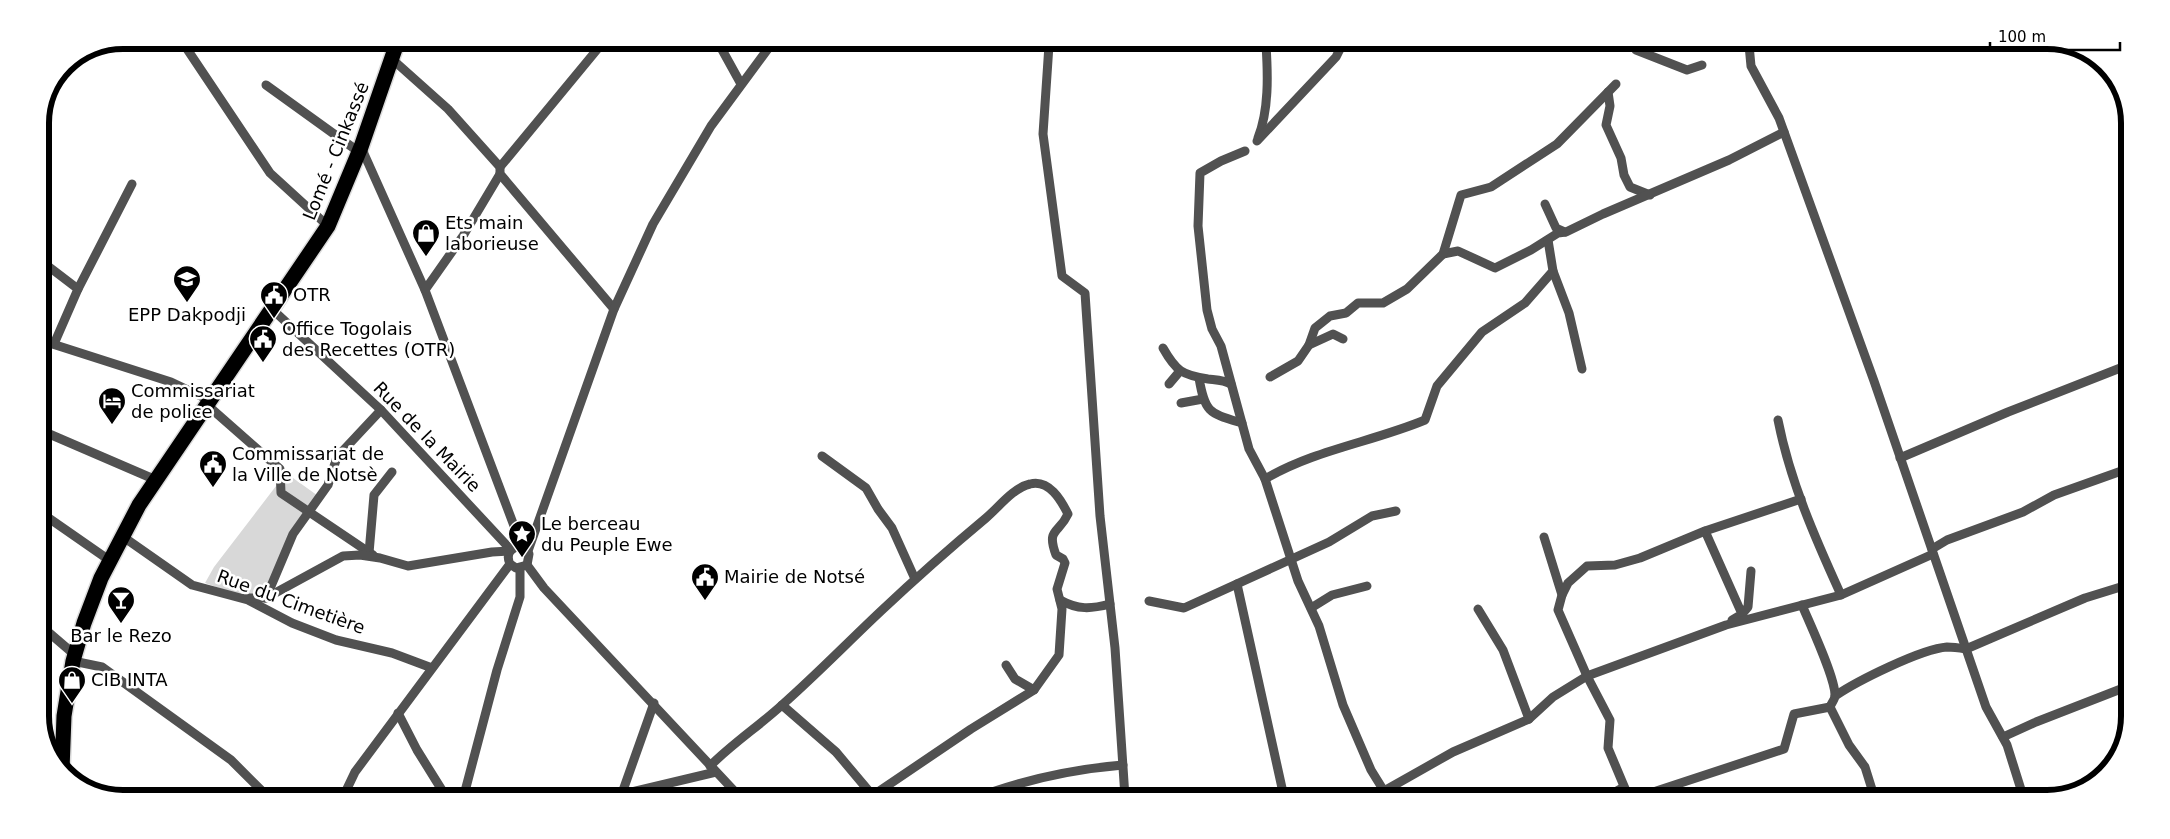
<svg xmlns="http://www.w3.org/2000/svg" width="2170" height="839" font-family="'DejaVu Sans',sans-serif">
	<style>
		.green { fill: #d8d8d8 }
		.lines { fill: none; stroke-linecap: round; stroke-linejoin: round }
		.highway-casing { stroke: #dbdbdb; stroke-width: 18 }
		.street { stroke: #515151; stroke-width: 9 }
		.highway { stroke: #000; stroke-width: 15 }
		.labels { text-anchor: middle; stroke-width: 5; stroke-linejoin: round; paint-order: stroke }
		.street-label { font-size: 18px; fill: #000; stroke: #fff }
		.poi-label { font-size: 18px; fill: #000; stroke: #fff; text-anchor: start }
		.rim { fill: none; stroke: #000; stroke-width: 6 }
	</style>
	<rect width="100%" height="100%" fill="#fff"/>
	<path class="green" d="M 286,473 L 321,498 L 292,534 L 265,596 L 239,595 L 205,583 L 214,567 Z"/>
	<g class="lines">
		<g class="highway-casing">
			<path id="highway" d="M 62,770 L 64,716 L 73,661 L 84,623 L 101,578 L 139,505 L 328,226 L 361,147 L 396,46"/>
		</g>
		<g class="street">
			<path d="M 1049,45 L 1043,134 L 1062,276 L 1085,293 L 1100,516 L 1115,648 L 1125,797"/>
			<path d="M 1635,45 L 1636,50 L 1687,70 L 1702,65"/>
			<path d="M 1749,45 L 1751,66 L 1779,118 L 1874,381 L 1986,707 L 2007,745 L 2024,799"/>
			<path d="M 185,46 L 270,173 L 328,226"/>
			<path d="M 720,46 L 741,84"/>
			<path d="M 392,59 L 448,109 L 500,167 L 500,174 L 614,309"/>
			<path d="M 266,85 L 359,152"/>
			<path d="M 1608,92 L 1610,106 L 1606,125 L 1621,158 L 1624,175 L 1630,187 L 1650,195"/>
			<path d="M 1258,138 C 1269,110 1268,75 1266,45"/>
			<path d="M 1257,141 L 1336,57 L 1342,45"/>
			<path d="M 361,147 L 425,290 L 522,547 L 529,554 L 527,565 L 516,568 L 510,564 C 505,553 512,546 522,547"/>
			<path d="M 1245,151 L 1221,161 L 1200,173 L 1198,226 L 1207,310 L 1212,329 L 1221,346 L 1249,449 L 1265,479 L 1298,581 L 1319,626 L 1343,705 L 1371,770 L 1384,791 L 1383,797"/>
			<path d="M 500,167 L 600,46"/>
			<path d="M 1545,204 L 1556,228 L 1565,232"/>
			<path d="M 2129,212 L 2125,175 L 2129,172"/>
			<path d="M 1443,254 L 1458,251 L 1495,268 L 1531,250 L 1558,233 L 1566,232 L 1603,214 L 1729,160 L 1784,132"/>
			<path d="M 40,260 L 78,289 L 54,344"/>
			<path d="M 1553,271 L 1569,313 L 1582,369"/>
			<path d="M 78,289 L 132,184"/>
			<path d="M 425,290 L 463,236 L 500,174"/>
			<path d="M 273,310 L 381,410 L 511,550"/>
			<path d="M 40,340 L 171,382 L 209,400"/>
			<path d="M 1309,345 L 1315,328 L 1330,316 L 1346,313 L 1358,303 L 1383,303 L 1407,289 L 1443,254 L 1461,195 L 1491,187 L 1557,144 L 1616,84"/>
			<path d="M 1163,348 C 1176,371 1182,375 1208,379 C 1216,380 1224,380 1231,384"/>
			<path d="M 1270,377 L 1298,361 L 1309,345 L 1333,334 L 1343,339"/>
			<path d="M 1199,378 C 1205,413 1209,413 1242,423"/>
			<path d="M 1169,384 L 1180,371"/>
			<path d="M 1181,403 L 1203,399"/>
			<path d="M 206,404 L 280,469 L 281,493 L 373,555"/>
			<path d="M 1778,420 C 1790,481 1815,538 1841,595"/>
			<path d="M 40,430 L 156,480"/>
			<path d="M 822,456 L 866,488 L 878,509 L 892,528 L 915,579"/>
			<path d="M 1900,458 L 2008,412 L 2128,365"/>
			<path d="M 1265,479 C 1314,450 1372,442 1425,420 L 1437,386 L 1482,332 L 1525,303 L 1553,271 L 1548,240"/>
			<path d="M 40,512 L 109,560"/>
			<path d="M 1705,531 L 1742,614 L 1732,620"/>
			<path d="M 122,536 L 192,585 L 248,600 L 292,623 L 336,640 L 392,653 L 432,668"/>
			<path d="M 1544,537 L 1562,595 L 1558,610 L 1587,676 L 1610,720 L 1608,748 L 1629,798"/>
			<path d="M 1932,549 L 1947,540 L 2023,512 L 2054,495 L 2127,469"/>
			<path d="M 528,551 L 614,309 L 653,224 L 711,126 L 770,46"/>
			<path d="M 369,553 L 374,495 L 392,472"/>
			<path d="M 527,565 L 544,588 L 739,796"/>
			<path d="M 1237,584 L 1284,797"/>
			<path d="M 1562,595 L 1568,583 L 1587,566 L 1615,565 L 1640,558 L 1705,531 L 1801,499"/>
			<path d="M 244,598 L 266,598 L 343,556 L 360,555 L 380,558 L 408,566 L 492,552 L 510,551"/>
			<path d="M 266,598 L 293,534 L 328,485 L 337,457 L 381,410"/>
			<path d="M 1060,600 C 1078,610 1091,609 1110,604"/>
			<path d="M 1149,601 L 1184,608 L 1329,542 L 1372,516 L 1396,511"/>
			<path d="M 1802,605 C 1809,622 1836,679 1835,696 C 1835,699 1831,704 1830,707 L 1849,745 L 1865,767 L 1875,799"/>
			<path d="M 1311,608 L 1332,595 L 1367,586"/>
			<path d="M 1478,609 L 1503,650 L 1529,719"/>
			<path d="M 1742,614 L 1748,607 L 1751,571"/>
			<path d="M 40,625 L 75,655"/>
			<path d="M 73,661 L 102,667 L 231,760 L 266,795"/>
			<path d="M 1006,665 L 1015,679 L 1034,690"/>
			<path d="M 1835,696 C 1857,681 1921,649 1947,647 C 1953,647 1960,648 1966,649 L 2085,598 L 2127,585"/>
			<path d="M 782,705 L 836,752 L 873,796"/>
			<path d="M 398,713 L 417,750 L 445,795"/>
			<path d="M 2003,737 L 2036,722 L 2126,687"/>
			<path d="M 710,766 C 733,743 759,726 782,705 C 816,675 848,642 881,611 C 915,579 950,548 986,518 C 999,507 1013,488 1030,484 C 1049,479 1061,500 1068,514 C 1059,534 1046,528 1056,555 L 1063,559 L 1065,563 L 1057,589 L 1062,609 L 1059,655 L 1034,690 L 971,729 L 872,796"/>
			<path d="M 1384,791 L 1453,752 L 1529,719 L 1553,697 L 1587,676 L 1726,625 L 1841,595 L 1933,554"/>
			<path d="M 344,795 L 355,772 L 510,564"/>
			<path d="M 464,795 L 497,670 L 520,597 L 520,568"/>
			<path d="M 615,796 L 716,772"/>
			<path d="M 621,796 L 654,703"/>
			<path d="M 989,797 L 992,792 C 1036,777 1076,769 1123,765"/>
			<path d="M 1605,798 L 1624,787"/>
			<path d="M 1635,798 L 1784,749 L 1794,714 L 1830,707"/>
		</g>
		<use href="#highway" class="highway"/>
	</g>
	<defs>
		<g id="shop-pin" transform="scale(1.4375)"><path d="M0 17L-7.5 6A9.5 9.5 0 1 1 7.5 6Z" fill="#000" stroke="#fff"/><path d="M-5-2.5h2.3a2.7 3.5 0 0 1 5.4 0H5L5.5 6h-11ZM-1.5-2.5h3a1.5 2.3 0 0 0-3 0Z" fill="#fff"/></g>
		<g id="school-pin" transform="scale(1.4375)"><path d="M0 17L-7.5 6A9.5 9.5 0 1 1 7.5 6Z" fill="#000" stroke="#fff"/><path d="M0-5L7-2L0 1L-7-2ZM-4 1L0 2.5L4 1V4Q0 6-4 4Z" fill="#fff"/></g>
		<g id="civic-pin" transform="scale(1.4375)"><path d="M0 17L-7.5 6A9.5 9.5 0 1 1 7.5 6Z" fill="#000" stroke="#fff"/><path d="M-.6-6.5H3V-4.5H.6V-3L4-1V1h2V6H-6V1h2V-1L-.6-3ZM-1.2 2.5V6h2.4V2.5Z" fill="#fff"/></g>
		<g id="hotel-pin" transform="scale(1.4375)"><path d="M0 17L-7.5 6A9.5 9.5 0 1 1 7.5 6Z" fill="#000" stroke="#fff"/><path d="M-6-4.5h1.5V1H6V5H4.5V3h-9V5H-6ZM-4 0a1.8 1.8 0 1 1 3.6 0ZM.5 0V-2.5h3Q6-2.5 6 0Z" fill="#fff"/></g>
		<g id="sight-pin" transform="scale(1.4375)"><path d="M0 17L-7.5 6A9.5 9.5 0 1 1 7.5 6Z" fill="#000" stroke="#fff"/><path d="M0-6L1.8-2.2L6-1.7L2.9 1.2L3.7 5.4L0 3.3L-3.7 5.4L-2.9 1.2L-6-1.7L-1.8-2.2Z" fill="#fff"/></g>
		<g id="bar-pin" transform="scale(1.4375)"><path d="M0 17L-7.5 6A9.5 9.5 0 1 1 7.5 6Z" fill="#000" stroke="#fff"/><path d="M-6-5H6L.8 .8V4.5H3.5V6h-7V4.5H-.8V.8Z" fill="#fff"/></g>
	</defs>
	<g fill-rule="evenodd">
		<use href="#shop-pin" x="426" y="233"/>
		<use href="#school-pin" x="187" y="279"/>
		<use href="#civic-pin" x="274" y="295"/>
		<use href="#civic-pin" x="263" y="339"/>
		<use href="#hotel-pin" x="112" y="401"/>
		<use href="#civic-pin" x="213" y="464"/>
		<use href="#sight-pin" x="522" y="534"/>
		<use href="#civic-pin" x="705" y="577"/>
		<use href="#bar-pin" x="121" y="600"/>
		<use href="#shop-pin" x="72" y="680"/>
	</g>
	<g class="labels">
		<g class="street-label">
			<text transform="translate(336 151) rotate(-68)" y="6">Lomé - Cinkassé</text>
			<text transform="translate(427 437) rotate(46)" y="6">Rue de la Mairie</text>
			<text transform="translate(291 602) rotate(20)" y="6">Rue du Cimetière</text>
		</g>
		<g class="poi-label">
			<text x="445" y="229">Ets main<tspan x="445" dy="21">laborieuse</tspan></text>
			<text x="293" y="301">OTR</text>
			<text x="187" y="321" text-anchor="middle">EPP Dakpodji</text>
			<text x="282" y="335">Office Togolais<tspan x="282" dy="21">des Recettes (OTR)</tspan></text>
			<text x="131" y="397">Commissariat<tspan x="131" dy="21">de police</tspan></text>
			<text x="232" y="460">Commissariat de<tspan x="232" dy="21">la Ville de Notsè</tspan></text>
			<text x="541" y="530">Le berceau<tspan x="541" dy="21">du Peuple Ewe</tspan></text>
			<text x="724" y="583">Mairie de Notsé</text>
			<text x="121" y="642" text-anchor="middle">Bar le Rezo</text>
			<text x="91" y="686">CIB INTA</text>
		</g>
	</g>
	<path d="M0 0H2170V839H0ZM123 49H2047A74 74 0 0 1 2121 123V716A74 74 0 0 1 2047 790H123A74 74 0 0 1 49 716V123A74 74 0 0 1 123 49Z" fill="#fff" fill-rule="evenodd"/>
	<path class="rim" d="M123 49H2047A74 74 0 0 1 2121 123V716A74 74 0 0 1 2047 790H123A74 74 0 0 1 49 716V123A74 74 0 0 1 123 49Z"/>
	<path d="M1990 42v8h130v-8" fill="none" stroke="#000000" stroke-width="2.5"/>
	<text x="1998" y="42" font-size="15" fill="#000000" stroke="#ffffff" stroke-width="4" paint-order="stroke">100 m</text>
</svg>
